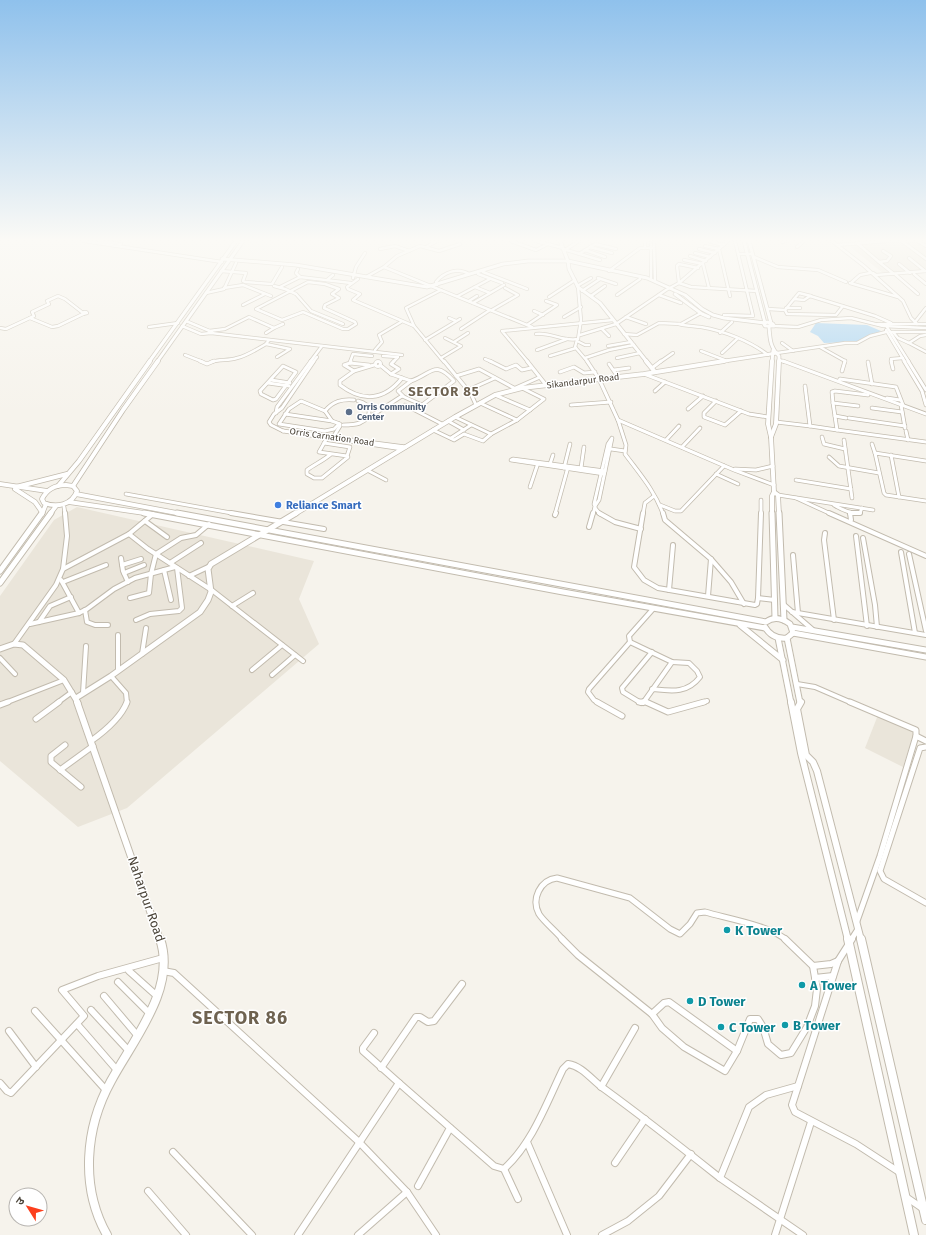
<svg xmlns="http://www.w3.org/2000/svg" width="926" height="1235" font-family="'Fira Sans','Noto Sans Devanagari',sans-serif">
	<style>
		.residential { fill: #eae5da }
		.water { fill: #a9d4f2 }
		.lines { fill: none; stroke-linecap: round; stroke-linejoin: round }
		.minor-far4-casing { stroke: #c2bbae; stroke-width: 4 }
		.minor-far3-casing { stroke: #c2bbae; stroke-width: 4.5 }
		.minor-far2-casing { stroke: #c2bbae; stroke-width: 6 }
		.minor-far1-casing { stroke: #c2bbae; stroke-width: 7 }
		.minor-casing { stroke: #c2bbae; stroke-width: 8 }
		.tertiary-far4-casing { stroke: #c2bbae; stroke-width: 4.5 }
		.tertiary-far3-casing { stroke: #c2bbae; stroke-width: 5.5 }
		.tertiary-far2-casing { stroke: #c2bbae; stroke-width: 7 }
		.tertiary-far1-casing { stroke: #c2bbae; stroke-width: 8 }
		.tertiary-casing { stroke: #c2bbae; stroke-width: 10 }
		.minor-far4 { stroke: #fff; stroke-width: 2.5 }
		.minor-far3 { stroke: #fff; stroke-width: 3 }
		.minor-far2 { stroke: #fff; stroke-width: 4 }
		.minor-far1 { stroke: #fff; stroke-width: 5 }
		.minor { stroke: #fff; stroke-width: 6 }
		.tertiary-far4 { stroke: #fff; stroke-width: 3 }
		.tertiary-far3 { stroke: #fff; stroke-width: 4 }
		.tertiary-far2 { stroke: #fff; stroke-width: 5 }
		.tertiary-far1 { stroke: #fff; stroke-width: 6 }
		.tertiary { stroke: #fff; stroke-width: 8 }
		.service-dot { fill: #5c6f8a; stroke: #fff; stroke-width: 1.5 }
		.shop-dot { fill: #3f7fe0; stroke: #fff; stroke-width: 1.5 }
		.culture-dot { fill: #0f9aa8; stroke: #fff; stroke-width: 1.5 }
		.labels { text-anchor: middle; stroke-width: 3; stroke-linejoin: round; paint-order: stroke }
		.far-street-label { font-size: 9px; fill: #4b4439; stroke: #fff }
		.far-service-label { font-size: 9px; font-weight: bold; fill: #4e5e75; stroke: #fff; text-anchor: start }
		.shop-label { font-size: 11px; font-weight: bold; fill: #366cbe; stroke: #fff; text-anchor: start }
		.far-district-label { font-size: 13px; font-weight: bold; letter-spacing: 1px; fill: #6e6250; stroke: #fff }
		.near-street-label { font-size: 13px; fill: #4b4439; stroke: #fff }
		.near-culture-label { font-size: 13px; font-weight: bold; fill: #0d838f; stroke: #fff; text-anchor: start }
		.near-district-label { font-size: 18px; font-weight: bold; letter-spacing: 1px; fill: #6e6250; stroke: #fff }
	</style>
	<rect width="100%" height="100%" fill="#f6f3ec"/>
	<g class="residential">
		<path d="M 843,241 L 926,241 L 926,270 L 883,273 Z"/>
		<path d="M 77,507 L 314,561 L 299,599 L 319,644 L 127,808 L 78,827 L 0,761 L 0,596 L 54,520 Z"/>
		<path d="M 878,715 L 914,732 L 903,767 L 865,748 Z"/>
	</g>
	<path class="water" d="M 816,323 L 867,325 L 881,331 L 856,342 L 824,343 L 818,336 L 810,332 Z"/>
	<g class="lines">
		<g class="minor-far4-casing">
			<g id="minor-far4">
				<path d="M 84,241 L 222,262"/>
				<path d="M 100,241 L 121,244"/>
				<path d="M 511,241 L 536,250 L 548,244"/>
				<path d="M 536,241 L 563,248"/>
				<path d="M 645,241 L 645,248"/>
				<path d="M 651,241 L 651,279"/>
				<path d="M 654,241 L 655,281"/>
				<path d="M 709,241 L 723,245"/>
				<path d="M 832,241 L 864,266 L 903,301 L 911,318 L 915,322"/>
				<path d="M 902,241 L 926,259"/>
				<path d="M 918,241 L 926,246"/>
				<path d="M 783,242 L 785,241"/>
				<path d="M 857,243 L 879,262"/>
				<path d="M 460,244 L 439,251 L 420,246 L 397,256 L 384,267 L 532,327"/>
				<path d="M 837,245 L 887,241"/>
				<path d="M 705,246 L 719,249 L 730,296"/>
				<path d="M 426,247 L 437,241"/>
				<path d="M 590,247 L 612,253"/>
				<path d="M 797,247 L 804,241"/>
				<path d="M 380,249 L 395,246 L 409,251"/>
				<path d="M 563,249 L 600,260"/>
				<path d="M 699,249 L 715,253"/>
				<path d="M 565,250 L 579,241"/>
				<path d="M 585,250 L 605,257"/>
				<path d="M 883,251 L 891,256 L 887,261 L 879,262 L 894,274"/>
				<path d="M 695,253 L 710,257"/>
				<path d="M 579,254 L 595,244 L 616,249"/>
				<path d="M 738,254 L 753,254"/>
				<path d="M 690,256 L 706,261"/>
				<path d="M 754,257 L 778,267 L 818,270 L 846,282"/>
				<path d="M 909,258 L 925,271"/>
				<path d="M 684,260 L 703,264 L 709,288"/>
				<path d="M 899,264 L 910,273"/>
				<path d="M 698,268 L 679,264 L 677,266 L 679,283 L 691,287 L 757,291"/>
				<path d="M 298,269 L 296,273 L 300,277"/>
				<path d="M 221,271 L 246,273 L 243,281 L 245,282 L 272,284 L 282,267"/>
				<path d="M 609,271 L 640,248 L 654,248"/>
				<path d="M 483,272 L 527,289"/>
				<path d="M 873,273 L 876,275 L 926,271"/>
				<path d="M 478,274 L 502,283"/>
				<path d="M 914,274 L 926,284"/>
				<path d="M 896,275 L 918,294"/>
				<path d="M 366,277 L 384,267"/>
				<path d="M 353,278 L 356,267 L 365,253"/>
				<path d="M 598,278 L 616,284"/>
				<path d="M 358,279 L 347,287 L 348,289 L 360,294 L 353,300 L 414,326 L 444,362"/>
				<path d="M 327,280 L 333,275"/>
				<path d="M 308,282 L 325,284 L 339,289 L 332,294 L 339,298 L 325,305 L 324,308 L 355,322 L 356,324 L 348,329 L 343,329 L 303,312 L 282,320 L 256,309 Z"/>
				<path d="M 852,282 L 860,275 L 870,273"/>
				<path d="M 850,283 L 898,297"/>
				<path d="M 437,285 L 436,282 C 444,272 458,267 469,274"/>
				<path d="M 274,286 L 285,289 L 296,294 L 311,311 L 343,324"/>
				<path d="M 577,286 L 591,278"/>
				<path d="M 280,287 L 300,277 L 351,283"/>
				<path d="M 475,287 L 490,293"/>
				<path d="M 224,288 L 243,285 L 271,296"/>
				<path d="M 582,291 L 600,279"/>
				<path d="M 206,293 L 224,289 L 236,263"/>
				<path d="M 617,295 L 640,279"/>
				<path d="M 659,295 L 681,303"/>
				<path d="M 458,296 L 490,279"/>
				<path d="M 591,296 L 605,286"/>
				<path d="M 549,297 L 575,280"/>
				<path d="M 794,299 L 799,293 L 811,296"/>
				<path d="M 469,301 L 477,296"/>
				<path d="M 473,303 L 504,285"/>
				<path d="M 243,305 L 265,294"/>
				<path d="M 786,308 L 800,308"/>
				<path d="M 768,309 L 785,310 L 787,314 L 836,315 L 843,306"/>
				<path d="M 492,310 L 518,295 L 505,288"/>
				<path d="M 785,310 L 794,299 L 804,300 L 810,296 L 875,316 L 891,323"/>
				<path d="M 534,311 L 543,315"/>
				<path d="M 84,312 L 86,312 L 87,313 L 83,314 Z"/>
				<path d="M 724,315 L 753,316 L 735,241"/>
				<path d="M 564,317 L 581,307"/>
				<path d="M 626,317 L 646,324"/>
				<path d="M 30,318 L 52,327 L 58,326 L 83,314"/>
				<path d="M 449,318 L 456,321"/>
				<path d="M 186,321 L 212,332"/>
				<path d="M 679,324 C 686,326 694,326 701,327 C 724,331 750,341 768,355"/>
				<path d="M 878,324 L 926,324"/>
				<path d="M 917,324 L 915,322 L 926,308"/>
				<path d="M 527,325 L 557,305 L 546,301"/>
				<path d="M 182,326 L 201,334 L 211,333 L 402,355"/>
				<path d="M 414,326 L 406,308 L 441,290"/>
				<path d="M 774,326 L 798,327 L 821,320 L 851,318 L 883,326 L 926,328"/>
				<path d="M 149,327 L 178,323"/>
				<path d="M 887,327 L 909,362"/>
				<path d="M 0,328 L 6,329 L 34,316 L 32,312 L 49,304 L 47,301 L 58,296 L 65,299 L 83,313"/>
				<path d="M 461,329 L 490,310"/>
				<path d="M 602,329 L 609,336"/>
				<path d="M 886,330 L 905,362"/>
				<path d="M 209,331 L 225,329 L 249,317 L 274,328 L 283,324"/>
				<path d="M 890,332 L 926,332"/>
				<path d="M 893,332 L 898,338 L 909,343"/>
				<path d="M 266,333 L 274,328"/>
				<path d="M 720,333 L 732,322"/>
				<path d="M 536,334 C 551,332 563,342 578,339 L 581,320 L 578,287"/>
				<path d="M 624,334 L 637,335 L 659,323 L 681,324 L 701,313"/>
				<path d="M 580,335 L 616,324 L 666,290 L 679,283 L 728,241"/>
				<path d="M 926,335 L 920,336 L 909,343 L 926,352"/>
				<path d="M 425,340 L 460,319"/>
				<path d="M 577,340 L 575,347 L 588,362"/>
				<path d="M 577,341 L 585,345 L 589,345"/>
				<path d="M 454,342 L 468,333"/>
				<path d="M 782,343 L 793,351"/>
				<path d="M 266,344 L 290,349 L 277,357"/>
				<path d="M 608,346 L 631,342"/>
				<path d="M 820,347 L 845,361 L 845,362"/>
				<path d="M 375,350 L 382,342 L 379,335 L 401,322"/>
				<path d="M 537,350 L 567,339"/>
				<path d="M 701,351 L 727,361"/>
				<path d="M 722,353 L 737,339"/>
				<path d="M 777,353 L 845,343 L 857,343 L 870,336 L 886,332"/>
				<path d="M 185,355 L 203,362"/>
				<path d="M 383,356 L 398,357 L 393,362"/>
				<path d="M 550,356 L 576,348"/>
				<path d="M 441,358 L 461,346 L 445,338"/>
				<path d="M 585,358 L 609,350 L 634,345"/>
				<path d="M 617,358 L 640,353"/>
				<path d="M 485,359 L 492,362"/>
				<path d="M 779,360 L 785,362"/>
				<path d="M 211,362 C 220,359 228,361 237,358 C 247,356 257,349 266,344 L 269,340"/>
				<path d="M 310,362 L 322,346"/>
				<path d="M 313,362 L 317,357"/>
				<path d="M 350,362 L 353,354 L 372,356"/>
				<path d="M 528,362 L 502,331 L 613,320"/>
				<path d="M 660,362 L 673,353"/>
				<path d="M 892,362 L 891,359 L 903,358"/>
			</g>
		</g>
		<g class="minor-far3-casing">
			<g id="minor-far3">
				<path d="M 200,361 L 207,364 L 214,361"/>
				<path d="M 444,361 L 471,394 L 476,405"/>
				<path d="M 490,361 L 506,369 L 516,365 L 522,370 L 531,368"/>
				<path d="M 527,361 L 546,385"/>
				<path d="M 587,361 L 599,379 L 618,420 L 734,470 L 774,485"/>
				<path d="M 783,361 L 926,414"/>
				<path d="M 891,361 L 893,369"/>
				<path d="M 904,361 L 922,391 L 926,405"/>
				<path d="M 908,361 L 926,390"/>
				<circle cx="378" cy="364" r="2.5"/>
				<path d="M 868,362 L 872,384"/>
				<path d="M 350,363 L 351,361"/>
				<path d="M 609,364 L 618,377"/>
				<path d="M 374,365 L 354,371 L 340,381 L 340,385 C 362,402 384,401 402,378"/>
				<path d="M 283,366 L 296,372 L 276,399 L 273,400 L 261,394 L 260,391 Z"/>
				<path d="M 652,368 L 661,361"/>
				<path d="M 614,370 L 629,368"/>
				<path d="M 354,371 L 344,365 L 350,363 L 369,365"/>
				<path d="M 842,371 L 845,361"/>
				<path d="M 560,372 L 574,367 L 584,373 L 595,372"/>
				<path d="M 391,374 L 399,369 L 391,364 L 394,361"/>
				<path d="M 644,374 L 749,414 L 768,417"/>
				<path d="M 456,376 L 479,369 L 514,388"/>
				<path d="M 271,380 L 290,383"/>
				<path d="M 839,381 L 840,379 L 896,387 L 903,405"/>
				<path d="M 268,383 L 289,386"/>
				<path d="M 805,386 L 810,426 L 837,430"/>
				<path d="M 513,389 L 538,378"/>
				<path d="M 468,390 L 495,378"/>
				<path d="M 655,391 L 665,382"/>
				<path d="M 495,395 L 530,410"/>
				<path d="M 403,396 L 398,391 L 411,381"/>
				<path d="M 887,398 L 900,400"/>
				<path d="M 716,401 L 704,413 L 704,417 L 725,425 L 741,411"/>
				<path d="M 480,403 L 517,420"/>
				<path d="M 833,403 L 837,430 L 926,442"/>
				<path d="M 405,405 L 442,424"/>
				<path d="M 571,405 L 611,402"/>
				<path d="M 901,405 L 905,428"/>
				<path d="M 858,406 L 833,403 L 832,392 L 835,391 L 868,395"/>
				<path d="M 872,408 L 902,412"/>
				<path d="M 688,409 L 703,396"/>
				<path d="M 325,411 L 332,421 L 340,424"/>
				<path d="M 276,413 L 277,407 L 311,361"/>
				<path d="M 285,414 L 332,421"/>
				<path d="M 835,416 L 846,418"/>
				<path d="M 455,417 L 491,434"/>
				<path d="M 368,418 L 402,396 L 422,405 L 454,381 C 434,359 432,374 411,381 L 391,374 L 380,365"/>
				<path d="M 849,418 L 905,426"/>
				<path d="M 618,420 L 626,445 L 625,454 C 639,473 655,491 663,514"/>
				<path d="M 448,421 L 464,430"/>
				<path d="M 776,422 L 810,426"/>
				<path d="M 339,424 L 334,429 L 325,431 L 279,424 L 289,409 L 301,401 L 325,411 C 333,401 342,399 354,400"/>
				<path d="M 343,425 C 349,425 354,425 360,423 C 373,417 372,404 358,401"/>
				<path d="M 433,430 L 454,440 L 464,434 L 483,441 L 491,434 L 517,420 L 544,399 L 522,388"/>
				<path d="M 283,431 L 271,425 L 269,422 L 274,414 L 282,408 L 314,361"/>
				<path d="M 906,431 L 908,440"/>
				<path d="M 822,437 L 824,444 L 845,449"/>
				<path d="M 327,438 L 319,452 L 347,456 L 348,457 L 322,478 L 314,478 L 307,474 L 307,470 C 315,464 323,461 331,454"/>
				<path d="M 451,438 L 471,425"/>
				<path d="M 612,438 L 599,500 L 595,506 L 594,504 L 608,444 Z"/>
				<path d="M 332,439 L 340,426"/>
				<path d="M 666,440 L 679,426"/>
				<path d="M 844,440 L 852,498"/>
				<path d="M 324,443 L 350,447 L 347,456"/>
				<path d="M 872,444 L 875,453"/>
				<path d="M 682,447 L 700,428"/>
				<path d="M 402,449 L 283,431 L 406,447"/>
				<path d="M 611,449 L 625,451"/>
				<path d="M 891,455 L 899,497"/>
				<path d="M 829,457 L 839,466 L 879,473"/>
				<path d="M 926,461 L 875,453 L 884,493 L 886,495 L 926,501"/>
				<path d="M 550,464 L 553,455"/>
				<path d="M 564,468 L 570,444"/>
				<path d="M 581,468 L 584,447"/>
				<path d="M 735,469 L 756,470 L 773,466"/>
				<path d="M 367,470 L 386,480"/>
				<path d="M 604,474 L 511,460 L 513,459 L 605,471"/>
				<path d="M 716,474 L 738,484"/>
				<path d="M 796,480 L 851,489"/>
				<path d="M 530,487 L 538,463"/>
				<path d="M 126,494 L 237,514"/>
				<path d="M 778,495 L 873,510"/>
				<path d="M 796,498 L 831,514"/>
				<path d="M 660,505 L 675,511 L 681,511 L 724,466"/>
				<path d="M 834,505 C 842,510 850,514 860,513 L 862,508"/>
				<path d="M 64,507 L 65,514"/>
				<path d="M 595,508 L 600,514"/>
				<path d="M 850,512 L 850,514"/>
				<path d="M 555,514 L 568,467"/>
				<path d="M 593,514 L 595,507"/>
				<path d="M 643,514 L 645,503 L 654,496"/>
				<path d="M 761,514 L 761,500"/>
			</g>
		</g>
		<g class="minor-far2-casing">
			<g id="minor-far2">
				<path d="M 231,513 L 324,529"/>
				<path d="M 599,513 L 615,522 L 641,529"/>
				<path d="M 643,513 L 634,567 L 644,580 L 658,588 L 755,605 L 757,604 L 758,598 L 761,513"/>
				<path d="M 663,513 L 665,520 L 711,559 L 731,582 L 744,604"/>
				<path d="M 829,513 L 926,556"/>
				<path d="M 850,513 L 860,513"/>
				<path d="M 850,513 L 851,520"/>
				<path d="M 555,515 L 556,513"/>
				<path d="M 145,521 L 167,537"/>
				<path d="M 589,527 L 593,513"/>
				<path d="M 825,533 L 824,540 L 834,620"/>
				<path d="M 129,534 L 148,549 L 213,591 L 303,661"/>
				<path d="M 856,536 L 867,626"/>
				<path d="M 863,538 L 875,605 L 877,627"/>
				<path d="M 901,552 L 915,633"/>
				<path d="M 909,554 L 926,631"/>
				<path d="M 793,555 L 798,613"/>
				<path d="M 121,558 L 123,571 L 128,582"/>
				<path d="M 170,563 L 201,543"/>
				<path d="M 122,565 L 141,559"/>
				<path d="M 63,569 L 67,536 L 65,513"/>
				<path d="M 164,570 L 171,600"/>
				<path d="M 124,573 L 144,565"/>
				<path d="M 189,576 L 208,567"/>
				<path d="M 61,580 L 79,613"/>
				<path d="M 63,582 L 106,565"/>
				<path d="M 669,590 L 673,545"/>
				<path d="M 708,596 L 711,559"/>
				<path d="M 130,598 L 149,593 L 151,574 L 156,554 L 181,538 L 196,535 L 209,524"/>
				<path d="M 758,598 L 775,600"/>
				<path d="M 783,604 L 813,630"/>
				<path d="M 232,606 L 253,593"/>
				<path d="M 85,610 L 87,622 L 95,625 L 108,625"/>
				<path d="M 792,612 L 926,635"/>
				<path d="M 136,620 L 150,614 L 179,611 L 182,608 L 177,568"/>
				<path d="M 39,622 L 50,606 L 71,597"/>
				<path d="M 30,624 L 79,613 L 87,609 L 114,589 L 135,578 L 175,567"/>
				<path d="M 118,635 L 118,670"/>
				<path d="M 14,644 L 56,585 L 63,569 L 129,534 L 153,514"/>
				<path d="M 142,654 L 146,628"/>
				<path d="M 0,658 L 15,674"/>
				<path d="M 252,670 L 282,645"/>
				<path d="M 272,675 L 295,655"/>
				<path d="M 111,676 L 126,693 L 127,703"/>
				<path d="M 797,684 L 815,687 L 852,703"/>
				<path d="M 652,689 C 671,691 687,694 700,677 L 697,671 L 689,663 L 672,662 L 630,642 L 629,636 L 653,609"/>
				<path d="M 83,693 L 86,646"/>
				<path d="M 644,701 L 648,703"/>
				<path d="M 5,703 L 64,680"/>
				<path d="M 57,703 L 72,692"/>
				<path d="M 599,703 L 594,700 L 588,692 L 589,689 L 630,642"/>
				<path d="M 641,703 L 623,692 L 622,688 L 652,652"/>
				<path d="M 643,703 L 672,662"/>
				<path d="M 701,703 L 707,701"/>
			</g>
		</g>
		<g class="minor-far1-casing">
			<g id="minor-far1">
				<path d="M 597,702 L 622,716"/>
				<path d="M 639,702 L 644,702"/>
				<path d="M 646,702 L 668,712 L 704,702"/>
				<path d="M 850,702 L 916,730 L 916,736"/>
				<path d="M 0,705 L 8,702"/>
				<path d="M 36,719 L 59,702"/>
				<path d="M 91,741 C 105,731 121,718 127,702"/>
				<path d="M 65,745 L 51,756 L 51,762 L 81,787"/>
				<path d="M 926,747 L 920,748 L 880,871 L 884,879 L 926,903"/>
				<path d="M 60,770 L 93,746"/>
				<path d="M 857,921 L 880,856 L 916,736 L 926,741"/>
				<path d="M 563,940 C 557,932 544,922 539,914 C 531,899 540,880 557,878 L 630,898 L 670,929 L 680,934 L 690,924 L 697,913 L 705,912 C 725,918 772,926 786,940"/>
				<path d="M 851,940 L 858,929"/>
			</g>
		</g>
		<g class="minor-casing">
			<g id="minor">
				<path d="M 562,939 L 578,955 L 652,1014 L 662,1028 L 684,1047 L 725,1071 L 737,1051 L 750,1019 L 758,1019 L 763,1027 L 768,1044 L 781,1055 L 791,1053 L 807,1027 L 815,1006 L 817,989 L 813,966 L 785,939"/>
				<path d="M 852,939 L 838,961 L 792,1105 L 795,1112 L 856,1144 L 899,1172"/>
				<path d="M 813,966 L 831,964 L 838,961"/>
				<path d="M 129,971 L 157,996"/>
				<path d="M 163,971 L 174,973 L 359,1142 L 407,1192 L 436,1235"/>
				<path d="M 815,978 L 833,976"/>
				<path d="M 118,982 L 149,1013"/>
				<path d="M 104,996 L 137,1035"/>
				<path d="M 91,1010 L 128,1050"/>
				<path d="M 35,1011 L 105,1089"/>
				<path d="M 652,1014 L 664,1003 L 669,1002 L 737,1051"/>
				<path d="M 77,1024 L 116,1069"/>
				<path d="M 9,1031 L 36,1067"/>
				<path d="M 374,1033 L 363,1048 L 363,1051 L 399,1083"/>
				<path d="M 381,1068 L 416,1017 L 420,1017 L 428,1022 L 434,1021 L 462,984"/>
				<path d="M 0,1083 L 7,1091 L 11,1093 L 84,1016 L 62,990 L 98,976 L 163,958"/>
				<path d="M 798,1086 L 766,1095 L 749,1107 L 720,1178 L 803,1235"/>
				<path d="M 601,1087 L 635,1028"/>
				<path d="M 527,1142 L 567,1235"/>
				<path d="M 173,1152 L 252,1235"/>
				<path d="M 615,1163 L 645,1119"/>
				<path d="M 504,1169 L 518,1199"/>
				<path d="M 418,1186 L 450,1128"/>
				<path d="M 148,1191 L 186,1235"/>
				<path d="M 906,1197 L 922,1208"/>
				<path d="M 298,1235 L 399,1083 L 494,1166 L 504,1169 C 533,1142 546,1104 563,1069 L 568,1064 C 582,1066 592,1080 603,1088 C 643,1117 681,1147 720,1178"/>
				<path d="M 358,1235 L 407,1192"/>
				<path d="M 602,1235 L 628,1221 L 659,1196 L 691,1154"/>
				<path d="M 775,1235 L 811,1122"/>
			</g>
		</g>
		<g class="tertiary-far4-casing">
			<g id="tertiary-far4">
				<path d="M 560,241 L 568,261 L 569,269 L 578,287 L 600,303 L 647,362"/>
				<path d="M 744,241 L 765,323"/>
				<path d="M 749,241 L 771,323"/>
				<path d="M 222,259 L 296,265 L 427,287 L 503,264 L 528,261 L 568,261 L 647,278 L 685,295 L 702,309 L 713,315 L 724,318 L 765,323"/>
				<path d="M 675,294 L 702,314 L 709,317"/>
				<path d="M 767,322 L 773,324 L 774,326 L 765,326 L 764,324 Z"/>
				<path d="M 769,327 C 770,339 770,347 779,356 L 779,362"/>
				<path d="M 149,362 L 236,241"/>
				<path d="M 157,362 L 243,241"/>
				<path d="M 718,362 L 777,353"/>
				<path d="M 772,362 L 773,350"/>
			</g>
		</g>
		<g class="tertiary-far3-casing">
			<g id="tertiary-far3">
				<path d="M 646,361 L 655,372"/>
				<path d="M 772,361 L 768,424 L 771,437 L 774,492 L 772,496 L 772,514"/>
				<path d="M 771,437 L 776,424 L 779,361"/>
				<path d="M 0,484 L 47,491"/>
				<path d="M 66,485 L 73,486 L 77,491 C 72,505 57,508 44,503 L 42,499 C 47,489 55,485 66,485 Z"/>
				<path d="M 58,486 L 79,461 L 150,361"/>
				<path d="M 73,486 L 123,410 L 158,361"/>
				<path d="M 16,487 L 67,474"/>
				<path d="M 15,489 L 35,502 L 42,512"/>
				<path d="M 774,492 L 778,495 L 779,514"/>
				<path d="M 76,494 L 182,514"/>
				<path d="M 69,502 L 151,514"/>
				<path d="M 42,514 L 46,504"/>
				<path d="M 50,514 L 56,506"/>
				<path d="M 295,514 L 455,417 L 495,395 L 522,388 L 644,374 L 724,361"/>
			</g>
		</g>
		<g class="tertiary-far2-casing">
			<g id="tertiary-far2">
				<path d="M 144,513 L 563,592 L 765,628"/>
				<path d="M 177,513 L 766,622 C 774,616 782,618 790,624 L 793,633"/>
				<path d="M 772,513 L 775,618"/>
				<path d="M 779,513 L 784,620"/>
				<path d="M 0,571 L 42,513"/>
				<path d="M 0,583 L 51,513"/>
				<path d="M 740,625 L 783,660"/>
				<path d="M 765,627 C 770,636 777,639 787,638 L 793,633"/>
				<path d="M 792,627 L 926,650"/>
				<path d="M 793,633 L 926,657"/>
				<path d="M 778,638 L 791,703"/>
				<path d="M 787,638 L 800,703"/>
				<path d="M 0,649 L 14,644 L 23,645 L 64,680 L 78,703"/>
				<path d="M 76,698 L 111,676 L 200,612 L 208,600 L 211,592 L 208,569 L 211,564 L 296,513"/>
			</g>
		</g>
		<g class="tertiary-far1-casing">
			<g id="tertiary-far1">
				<path d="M 77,702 L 160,940"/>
				<path d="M 791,702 L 801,753 L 848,940"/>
				<path d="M 801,702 L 797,709 L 806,755 L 813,762 L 817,771 L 861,940"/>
			</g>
		</g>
		<g class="tertiary-casing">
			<g id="tertiary">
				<path d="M 848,939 L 914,1235"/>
				<path d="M 861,939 L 926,1220"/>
				<path d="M 107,1235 C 80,1187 85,1128 111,1081 C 133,1040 177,988 160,939"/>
			</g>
		</g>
		<use href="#minor-far4" class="minor-far4"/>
		<use href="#minor-far3" class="minor-far3"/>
		<use href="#minor-far2" class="minor-far2"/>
		<use href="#minor-far1" class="minor-far1"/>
		<use href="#minor" class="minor"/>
		<use href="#tertiary-far4" class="tertiary-far4"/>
		<use href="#tertiary-far3" class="tertiary-far3"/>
		<use href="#tertiary-far2" class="tertiary-far2"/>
		<use href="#tertiary-far1" class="tertiary-far1"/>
		<use href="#tertiary" class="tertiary"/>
	</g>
	<linearGradient id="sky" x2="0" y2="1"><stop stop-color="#8fc1ec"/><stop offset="0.58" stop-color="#fbfaf6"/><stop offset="1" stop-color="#fbfaf6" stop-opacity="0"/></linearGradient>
	<rect width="926" height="414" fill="url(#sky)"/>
	<circle class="service-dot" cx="349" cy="412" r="4"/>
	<circle class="shop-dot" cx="278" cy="505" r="4"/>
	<g class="culture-dot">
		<circle cx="727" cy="930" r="4"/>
		<circle cx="802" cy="985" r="4"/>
		<circle cx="690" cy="1001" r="4"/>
		<circle cx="785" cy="1025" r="4"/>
		<circle cx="721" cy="1027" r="4"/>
	</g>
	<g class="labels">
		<g class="far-street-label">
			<text transform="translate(583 381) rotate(-7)" y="3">Sikandarpur Road</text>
			<text transform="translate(332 437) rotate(8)" y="3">Orris Carnation Road</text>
		</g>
		<g class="far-service-label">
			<text x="357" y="410">Orris Community<tspan x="357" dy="10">Center</tspan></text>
		</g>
		<g class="shop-label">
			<text x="286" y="509">Reliance Smart</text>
		</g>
		<g class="far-district-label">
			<text x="444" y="396">SECTOR 85</text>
		</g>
		<g class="near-street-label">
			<text transform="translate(147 899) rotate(71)" y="5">Naharpur Road</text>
		</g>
		<g class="near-culture-label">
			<text x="735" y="935">K Tower</text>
			<text x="810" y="990">A Tower</text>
			<text x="698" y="1006">D Tower</text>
			<text x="793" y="1030">B Tower</text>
			<text x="729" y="1032">C Tower</text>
		</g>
		<g class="near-district-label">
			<text x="240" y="1024">SECTOR 86</text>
		</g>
	</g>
	<g transform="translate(28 1207) rotate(307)"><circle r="19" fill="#ffffff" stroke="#b7b4b0"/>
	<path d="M0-3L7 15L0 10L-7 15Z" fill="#fc3f1d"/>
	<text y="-6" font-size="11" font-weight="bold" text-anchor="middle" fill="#4b4439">उ</text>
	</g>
</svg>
